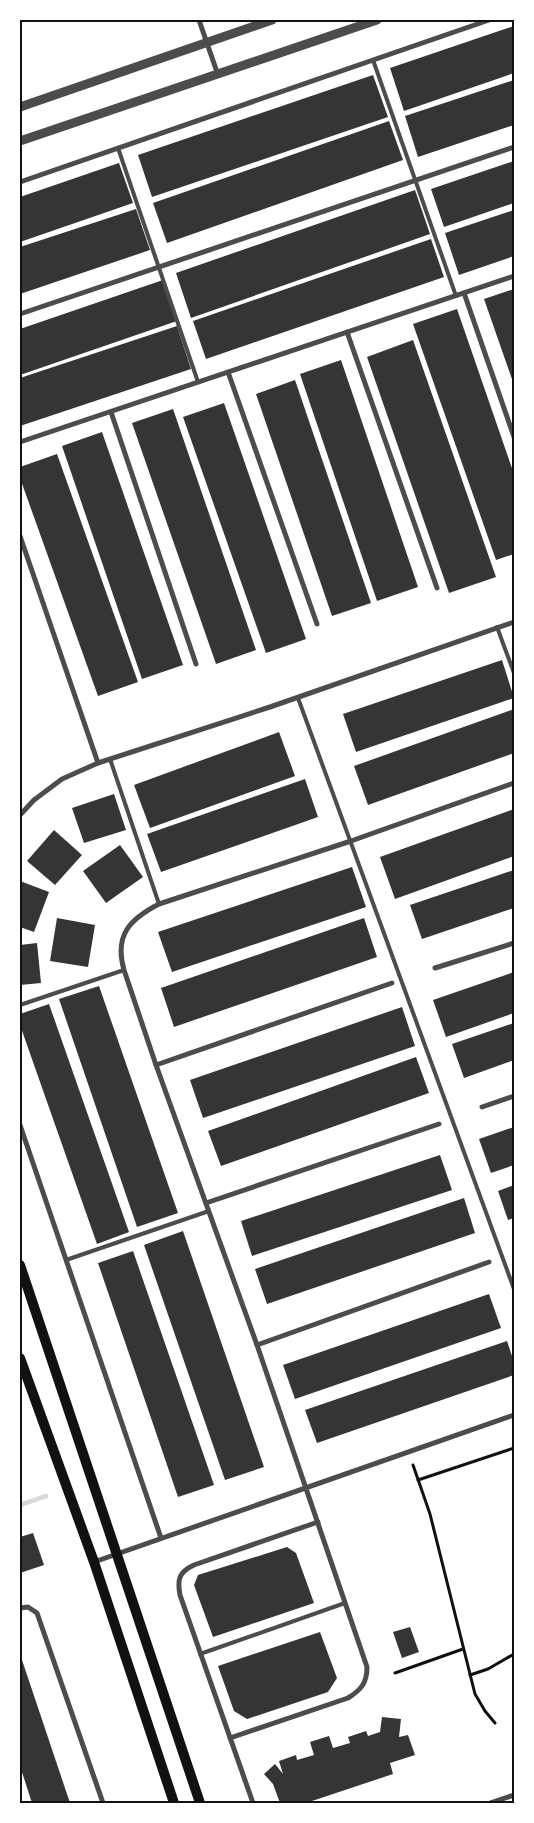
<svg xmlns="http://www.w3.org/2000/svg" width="534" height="1823" font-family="'IBM Plex Sans',sans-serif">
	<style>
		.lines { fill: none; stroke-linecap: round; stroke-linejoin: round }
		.stream { stroke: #d9d9d9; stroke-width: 5 }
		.building { fill: #353535 }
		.path { stroke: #111; stroke-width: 3 }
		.service { stroke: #4c4c4c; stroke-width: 4 }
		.minor { stroke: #4c4c4c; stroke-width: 5 }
		.tertiary { stroke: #4c4c4c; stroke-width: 9 }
		.secondary { stroke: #111; stroke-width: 10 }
		.neatline { fill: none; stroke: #111; stroke-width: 2 }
	</style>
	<rect width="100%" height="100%" fill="#fff"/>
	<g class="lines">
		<path class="stream" d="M 20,1505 L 46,1496"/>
	</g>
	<g class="building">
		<path d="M 514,26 L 514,73 L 404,111 L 390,68 Z"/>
		<path d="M 373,75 L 388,117 L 152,197 L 138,155 Z"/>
		<path d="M 514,80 L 514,125 L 418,157 L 405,116 Z"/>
		<path d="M 389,121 L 403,160 L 167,243 L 153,203 Z"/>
		<path d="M 514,161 L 514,203 L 444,227 L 431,189 Z"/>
		<path d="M 119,163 L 133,203 L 20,242 L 20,197 Z"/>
		<path d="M 415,190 L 430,234 L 191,318 L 176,273 Z"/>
		<path d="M 136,209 L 150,250 L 20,294 L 20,247 Z"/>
		<path d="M 514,210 L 514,256 L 459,275 L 445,233 Z"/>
		<path d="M 431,239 L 444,277 L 206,359 L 193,321 Z"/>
		<path d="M 163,280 L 177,321 L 20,375 L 20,329 Z"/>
		<path d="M 514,289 L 514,385 L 484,299 Z"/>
		<path d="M 457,309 L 514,474 L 514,554 L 496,560 L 413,324 Z"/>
		<path d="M 177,326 L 191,369 L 20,426 L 20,378 Z"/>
		<path d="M 413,340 L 496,577 L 449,593 L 367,357 Z"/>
		<path d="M 341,360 L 418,587 L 377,601 L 300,374 Z"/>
		<path d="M 295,380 L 371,603 L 332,616 L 256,394 Z"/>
		<path d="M 224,403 L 306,639 L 266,653 L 183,417 Z"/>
		<path d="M 173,409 L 256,650 L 216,664 L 132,423 Z"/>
		<path d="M 102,432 L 183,665 L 142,679 L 62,446 Z"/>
		<path d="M 57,454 L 138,682 L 98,696 L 20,478 L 20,467 Z"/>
		<path d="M 502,660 L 514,698 L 356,752 L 343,714 Z"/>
		<path d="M 514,709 L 514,753 L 368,805 L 354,766 Z"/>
		<path d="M 279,732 L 295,776 L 150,828 L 134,785 Z"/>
		<path d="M 305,779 L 318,817 L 161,872 L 147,834 Z"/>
		<path d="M 114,794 L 126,830 L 84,843 L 72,808 Z"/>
		<path d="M 514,809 L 514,856 L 395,899 L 380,857 Z"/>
		<path d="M 54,830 L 82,855 L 55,885 L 27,861 Z"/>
		<path d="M 120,845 L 143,877 L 106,903 L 83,871 Z"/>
		<path d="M 352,867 L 366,907 L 172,972 L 158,932 Z"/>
		<path d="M 514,870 L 514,908 L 422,939 L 410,905 Z"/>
		<path d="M 20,881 L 49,892 L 34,932 L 20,927 Z"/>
		<path d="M 57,918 L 95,925 L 88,967 L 50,961 Z"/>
		<path d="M 364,918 L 377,957 L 174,1027 L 161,988 Z"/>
		<path d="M 37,943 L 41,983 L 20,985 L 20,945 Z"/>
		<path d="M 514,972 L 514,1013 L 446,1037 L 433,1000 Z"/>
		<path d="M 99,986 L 178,1213 L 137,1227 L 59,999 Z"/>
		<path d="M 49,1004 L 129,1232 L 97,1244 L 20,1025 L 20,1014 Z"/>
		<path d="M 402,1007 L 415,1046 L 203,1118 L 190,1080 Z"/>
		<path d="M 514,1023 L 514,1060 L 464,1078 L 452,1044 Z"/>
		<path d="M 416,1057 L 429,1093 L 221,1166 L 208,1131 Z"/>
		<path d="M 514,1127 L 514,1165 L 491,1173 L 479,1139 Z"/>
		<path d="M 440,1155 L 452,1190 L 252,1256 L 241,1221 Z"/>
		<path d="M 514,1185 L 514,1218 L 508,1220 L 498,1191 Z"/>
		<path d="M 464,1198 L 475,1233 L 267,1304 L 255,1269 Z"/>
		<path d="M 183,1231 L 264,1467 L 225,1480 L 144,1245 Z"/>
		<path d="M 133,1251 L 214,1485 L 178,1497 L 98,1263 Z"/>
		<path d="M 489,1294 L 501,1328 L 295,1399 L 283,1365 Z"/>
		<path d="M 507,1341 L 514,1362 L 514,1375 L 317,1443 L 305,1410 Z"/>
		<path d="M 33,1533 L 44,1565 L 20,1573 L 20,1537 Z"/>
		<path d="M 287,1547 L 296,1553 L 314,1603 L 213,1637 L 194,1585 L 198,1575 Z"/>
		<path d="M 410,1627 L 419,1652 L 402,1658 L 393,1632 Z"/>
		<path d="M 320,1632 L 337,1678 L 328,1692 L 247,1719 L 234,1711 L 218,1666 Z"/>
		<path d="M 20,1654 L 70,1803 L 32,1803 L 20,1766 Z"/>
		<path d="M 382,1717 L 401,1719 L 399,1737 L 408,1735 L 415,1755 L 390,1763 L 393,1774 L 306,1803 L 280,1803 L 273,1784 L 264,1774 L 275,1764 L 283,1774 L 279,1761 L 296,1755 L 297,1760 L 314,1755 L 310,1742 L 329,1736 L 333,1748 L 350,1743 L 348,1737 L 366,1731 L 368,1736 L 380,1732 Z"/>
	</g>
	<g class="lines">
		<g class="path">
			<path d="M 413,1465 L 430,1514 L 475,1694 L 485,1711 L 495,1723"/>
			<path d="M 418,1480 L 514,1448"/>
			<path d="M 395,1673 L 463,1649"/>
			<path d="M 470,1675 L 488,1669 L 514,1654"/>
		</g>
		<g class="service">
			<path d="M 373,60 L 456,296"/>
			<path d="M 118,148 L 198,382"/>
			<path d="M 497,627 L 514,673"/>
			<path d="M 298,698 L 514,1289"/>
			<path d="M 110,759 L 159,904"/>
			<path d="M 20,1005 L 124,970"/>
			<path d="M 66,1260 L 209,1211"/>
			<path d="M 200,1654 L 345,1603"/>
		</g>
		<g class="minor">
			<path d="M 199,20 L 218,75"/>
			<path d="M 20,182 L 489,20"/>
			<path d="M 464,293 L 514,437"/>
			<path d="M 20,314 L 514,147"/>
			<path d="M 347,332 L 437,588"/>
			<path d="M 228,372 L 317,624"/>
			<path d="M 111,412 L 196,664"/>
			<path d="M 20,442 L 514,276"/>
			<path d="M 20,536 L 98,763"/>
			<path d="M 20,815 L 34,800 L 62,779 L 98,763 L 270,707 L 514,622"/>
			<path d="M 435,968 L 514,943"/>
			<path d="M 156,1065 L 392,983"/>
			<path d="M 482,1107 L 514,1096"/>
			<path d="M 20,1125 L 161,1538"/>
			<path d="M 206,1203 L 439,1124"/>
			<path d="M 257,1345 L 489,1262"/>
			<path d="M 94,1562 L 514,1415"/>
			<path d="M 20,1608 L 28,1607 L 37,1613 L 103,1803"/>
			<path d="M 230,1738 L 348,1698 C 361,1690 367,1683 367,1667 L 257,1345 L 156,1065 L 124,970 C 114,935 130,919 159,904 L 351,841 L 514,783"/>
			<path d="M 253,1803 L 180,1595 C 177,1579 179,1572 194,1565 L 318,1522"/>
			<path d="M 490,1803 L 514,1795"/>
		</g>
		<g class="tertiary">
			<path d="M 20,107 L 272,20"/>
			<path d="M 20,141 L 377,20"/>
		</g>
		<g class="secondary">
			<path d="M 20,1265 L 200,1803"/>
			<path d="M 20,1358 L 94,1562 L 174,1803"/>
		</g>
	</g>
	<rect width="534" height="1823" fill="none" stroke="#ffffff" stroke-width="42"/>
	<rect x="21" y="21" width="492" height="1781" class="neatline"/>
</svg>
